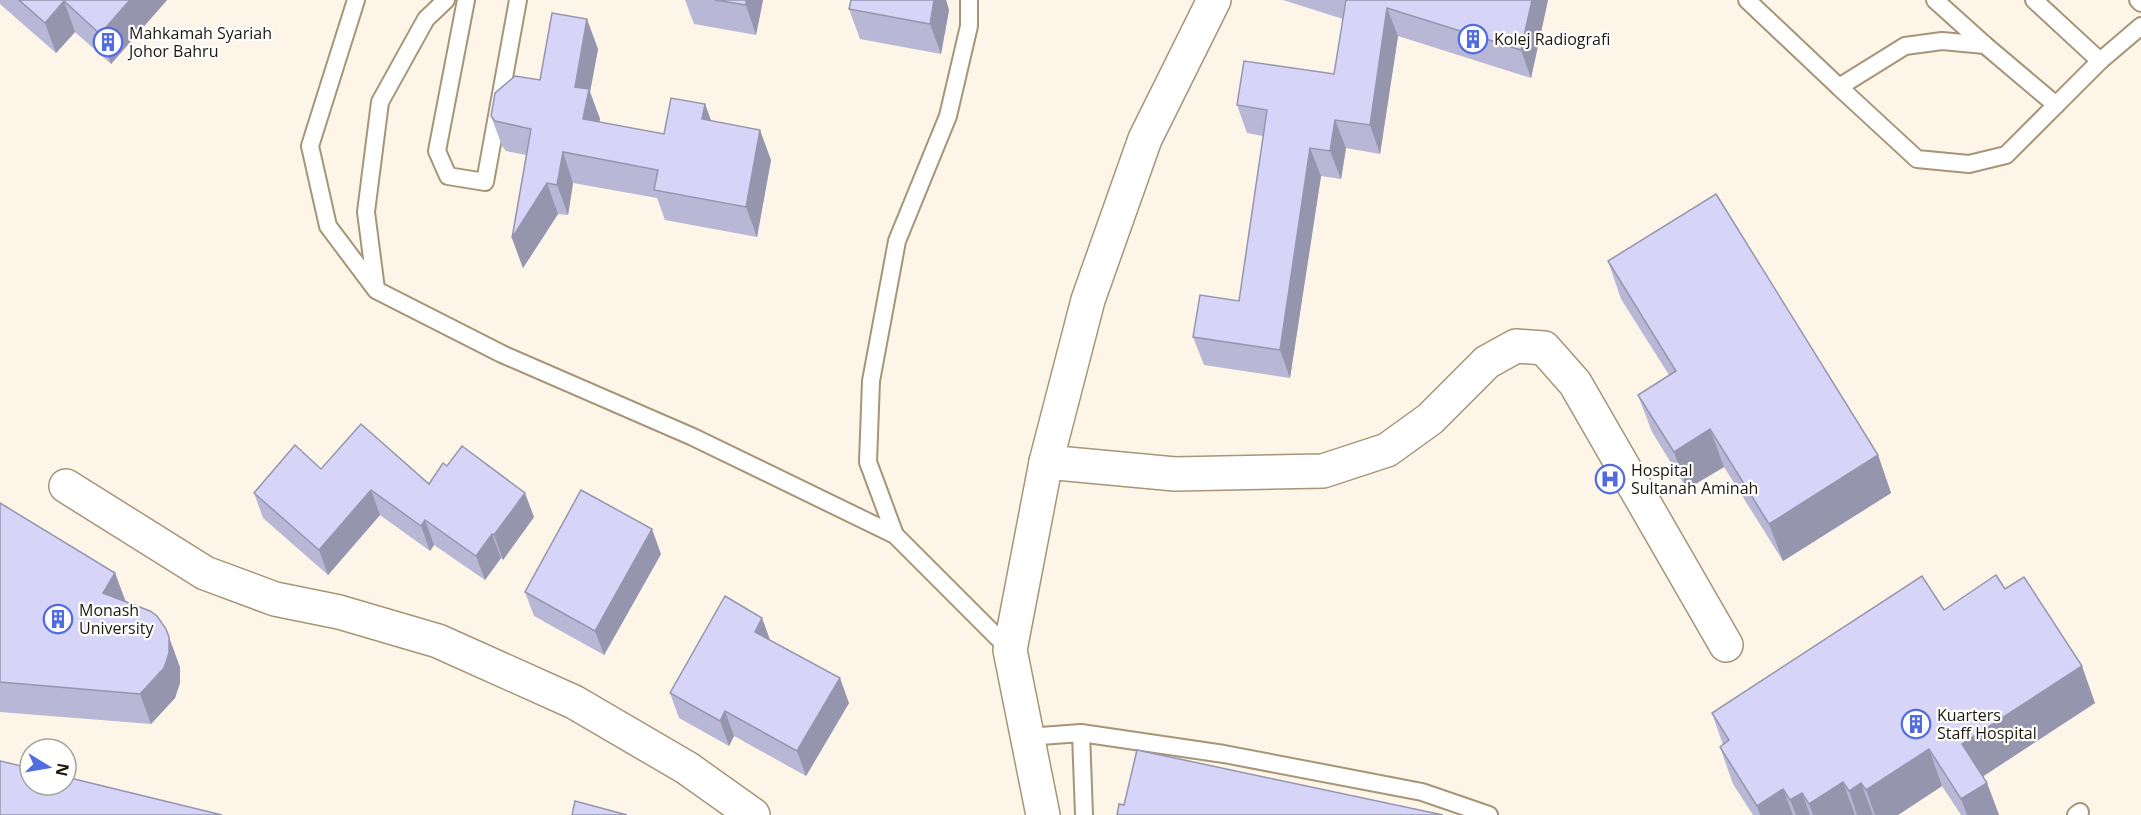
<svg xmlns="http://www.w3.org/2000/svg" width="2141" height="815" font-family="'Open Sans',sans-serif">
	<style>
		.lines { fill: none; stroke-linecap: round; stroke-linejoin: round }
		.lane-casing { stroke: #a69576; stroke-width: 20 }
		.street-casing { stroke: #a69576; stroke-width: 36 }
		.lane { stroke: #fff; stroke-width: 16 }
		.street { stroke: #fff; stroke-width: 33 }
		.wall { fill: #b8b7d5 }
		.shaded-wall { fill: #9695ae }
		.building { fill: #d6d5f8; stroke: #9695ae; stroke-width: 1.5 }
		.labels { text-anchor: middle; stroke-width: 4.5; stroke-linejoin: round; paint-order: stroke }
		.poi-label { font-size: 16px; fill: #1e180c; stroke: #fff; text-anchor: start }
	</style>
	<rect width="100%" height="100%" fill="#fcf5e8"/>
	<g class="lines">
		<g class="lane-casing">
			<g id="lane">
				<path d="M 356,0 L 310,146 L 328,226 L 376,290 L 502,354 L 693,437 L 895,535 L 1010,650"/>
				<path d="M 466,0 L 437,151 L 448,176 L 485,182 L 518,0"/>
				<path d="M 1747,0 L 1839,87 L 1905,46 L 1942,41 L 1985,45 L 2056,105 L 2100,61"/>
				<path d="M 1935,0 L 1985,45"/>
				<path d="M 2034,0 L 2100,61 L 2141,26"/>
				<path d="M 2138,0 L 2141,3"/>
				<path d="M 1839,87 L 1917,159 L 1969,164 L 2006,155 L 2056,105"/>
				<path d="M 376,289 L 366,212 L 380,102 L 426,19 L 446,0"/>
				<path d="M 895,535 L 868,462 L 871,381 L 897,241 L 948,116 L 969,26 L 969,0"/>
				<path d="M 1081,733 L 1084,815"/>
				<path d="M 1027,737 L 1081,733 L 1224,754 L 1422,792 L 1489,815"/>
				<path d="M 2076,815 L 2080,812"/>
			</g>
		</g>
		<g class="street-casing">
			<g id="street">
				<path d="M 1046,462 L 1175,474 L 1323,471 L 1387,450 L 1430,419 L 1487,362 L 1516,346 L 1544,348 L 1575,383 L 1726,645"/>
				<path d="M 66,486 L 205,573 L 275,599 L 339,612 L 438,641 L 574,702 L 687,768 L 753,815"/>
				<path d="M 1043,815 L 1010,650 L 1046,462 L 1088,300 L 1145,139 L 1214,0"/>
			</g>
		</g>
		<use href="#lane" class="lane"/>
		<use href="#street" class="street"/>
	</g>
	<g class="wall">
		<path d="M 0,0 L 167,0 L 111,64 L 75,32 L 56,53 L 0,4 Z"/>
		<path d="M 685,0 L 763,0 L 756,35 L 694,24 Z"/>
		<path d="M 851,0 L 946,0 L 949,10 L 941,54 L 860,39 L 849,9 Z"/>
		<path d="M 1283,0 L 1548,0 L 1531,78 L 1398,36 L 1380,154 L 1346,148 L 1341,179 L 1321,176 L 1290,378 L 1204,365 L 1193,337 L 1239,301 L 1263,136 L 1247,133 L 1237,105 L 1334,74 L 1343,19 Z"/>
		<path d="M 598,49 L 590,92 L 600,119 L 599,122 L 664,134 L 705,104 L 711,121 L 771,160 L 757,237 L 665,220 L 657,198 L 573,183 L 568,215 L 558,214 L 523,268 L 512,238 L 526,155 L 506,151 L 502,146 L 491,116 Z"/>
		<path d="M 1608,261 L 1878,455 L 1891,493 L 1783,561 L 1724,467 L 1687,489 L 1652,432 L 1638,395 L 1669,375 L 1621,299 Z"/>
		<path d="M 321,469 L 429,484 L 534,517 L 503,560 L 501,558 L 485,580 L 434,545 L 430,551 L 380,515 L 328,575 L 263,518 L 254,493 Z"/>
		<path d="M 0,503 L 115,573 L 126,602 L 180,667 L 180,683 L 175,698 L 151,724 L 0,712 Z"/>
		<path d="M 661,554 L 604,655 L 534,616 L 525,592 Z"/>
		<path d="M 2005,589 L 2095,703 L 1983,776 L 1987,783 L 1999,815 L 1961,815 L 1942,786 L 1898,815 L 1753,815 L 1733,784 L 1720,747 L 1723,745 L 1712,713 L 1944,610 Z"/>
		<path d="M 762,618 L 770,640 L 849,703 L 806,776 L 734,736 L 729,746 L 679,718 L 670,693 Z"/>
	</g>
	<g class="shaded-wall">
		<path d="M 130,0 L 167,0 L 111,64 L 100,34 Z"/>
		<path d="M 746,0 L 763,0 L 756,35 L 746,5 Z"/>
		<path d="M 934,0 L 946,0 L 949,10 L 941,54 L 930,24 Z"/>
		<path d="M 1532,0 L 1548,0 L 1531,78 L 1521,50 Z"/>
		<path d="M 64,1 L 75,32 L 56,53 L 45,23 Z"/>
		<path d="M 1387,8 L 1398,36 L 1380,154 L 1370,125 Z"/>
		<path d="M 587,19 L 598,49 L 590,92 L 600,119 L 594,149 L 583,119 L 575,87 Z"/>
		<path d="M 705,104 L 716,134 L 702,119 Z"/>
		<path d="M 1335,120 L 1346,148 L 1341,179 L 1330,151 Z"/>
		<path d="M 760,130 L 771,160 L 757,237 L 746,207 Z"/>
		<path d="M 1310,148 L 1321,176 L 1290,378 L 1280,350 Z"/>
		<path d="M 563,152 L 573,183 L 568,215 L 557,185 Z"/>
		<path d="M 547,183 L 558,214 L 523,268 L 512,238 Z"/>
		<path d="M 1710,429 L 1724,467 L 1687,489 L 1674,452 Z"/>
		<path d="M 1878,455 L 1891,493 L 1783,561 L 1769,524 Z"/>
		<path d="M 371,490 L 380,515 L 328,575 L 319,550 Z"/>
		<path d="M 525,493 L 534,517 L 503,560 L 494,535 Z"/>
		<path d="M 425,520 L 434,545 L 430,551 L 421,526 Z"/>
		<path d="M 652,529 L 661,554 L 604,655 L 595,631 Z"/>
		<path d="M 492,534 L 501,558 L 485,580 L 476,556 Z"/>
		<path d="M 115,573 L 126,603 L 103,593 Z"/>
		<path d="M 762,618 L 771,643 L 755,632 Z"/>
		<path d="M 166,629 L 180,667 L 180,683 L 175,698 L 151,724 L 140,694 Z"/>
		<path d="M 2082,666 L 2095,703 L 1976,781 L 1962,744 Z"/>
		<path d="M 840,678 L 849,703 L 806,776 L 797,751 Z"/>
		<path d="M 725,711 L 734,736 L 729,746 L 720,721 Z"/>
		<path d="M 1929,749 L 1942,786 L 1898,815 L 1875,815 L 1866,790 Z"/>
		<path d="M 1843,782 L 1855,815 L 1813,815 L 1809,804 Z"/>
		<path d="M 1861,783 L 1873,815 L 1857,815 L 1849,791 Z"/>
		<path d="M 1987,783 L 1999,815 L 1967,815 L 1961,799 Z"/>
		<path d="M 1783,789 L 1793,815 L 1760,815 L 1757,806 Z"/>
		<path d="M 1802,793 L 1810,815 L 1796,815 L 1790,800 Z"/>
	</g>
	<g class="building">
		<path d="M 19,0 L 130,0 L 100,34 L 64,1 L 45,23 Z"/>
		<path d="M 715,0 L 746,0 L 746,5 Z"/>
		<path d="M 851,0 L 934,0 L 930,24 L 849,9 Z"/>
		<path d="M 1346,0 L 1532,0 L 1521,50 L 1387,8 L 1370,125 L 1335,120 L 1330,151 L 1310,148 L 1280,350 L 1193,337 L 1200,295 L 1239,301 L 1267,110 L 1237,105 L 1244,61 L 1334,74 Z"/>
		<path d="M 552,13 L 587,19 L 575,87 L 589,89 L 583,119 L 664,134 L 671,98 L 705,104 L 702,119 L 760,130 L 746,207 L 654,190 L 658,170 L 563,152 L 557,185 L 547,183 L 512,238 L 531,129 L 495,121 L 491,116 L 495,93 L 515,76 L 540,80 Z"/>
		<path d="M 1716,194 L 1878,455 L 1769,524 L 1710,429 L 1674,452 L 1638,395 L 1676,371 L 1608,261 Z"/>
		<path d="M 361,424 L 429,484 L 443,463 L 447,466 L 462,446 L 525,493 L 494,535 L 492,534 L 476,556 L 425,520 L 421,526 L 371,490 L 319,550 L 254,493 L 295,445 L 321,469 Z"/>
		<path d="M 581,490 L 652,529 L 595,631 L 525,592 Z"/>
		<path d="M 0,503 L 115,573 L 103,593 L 150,611 L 157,616 L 166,629 L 169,637 L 169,653 L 164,668 L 140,694 L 0,682 Z"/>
		<path d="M 1996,575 L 2005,589 L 2024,577 L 2082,666 L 1962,744 L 1987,783 L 1961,799 L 1929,749 L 1866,790 L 1861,783 L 1849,791 L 1843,782 L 1809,804 L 1802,793 L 1790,800 L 1783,789 L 1757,806 L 1720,747 L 1729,740 L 1712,713 L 1922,576 L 1944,610 Z"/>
		<path d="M 725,596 L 762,618 L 755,632 L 840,678 L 797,751 L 725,711 L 720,721 L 670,693 Z"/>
		<path d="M 1137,750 L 1443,815 L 1117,815 L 1119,804 L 1124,805 Z"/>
		<path d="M 0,761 L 30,768 L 30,785 L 66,785 L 66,777 L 222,815 L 0,815 Z"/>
		<path d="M 575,801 L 627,815 L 572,815 Z"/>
	</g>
	<defs>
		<g id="building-ring" transform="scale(1.5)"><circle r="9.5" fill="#fff" stroke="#516be0" stroke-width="1.5"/><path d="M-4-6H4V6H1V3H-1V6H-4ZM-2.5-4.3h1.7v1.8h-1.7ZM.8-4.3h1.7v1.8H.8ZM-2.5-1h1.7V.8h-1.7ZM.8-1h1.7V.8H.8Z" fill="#516be0"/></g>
		<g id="hospital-ring" transform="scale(1.5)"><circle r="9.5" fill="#fff" stroke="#516be0" stroke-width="1.5"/><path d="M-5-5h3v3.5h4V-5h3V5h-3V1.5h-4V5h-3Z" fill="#516be0"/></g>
	</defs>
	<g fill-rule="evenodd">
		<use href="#building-ring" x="1473" y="39"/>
		<use href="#building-ring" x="108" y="42"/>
		<use href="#hospital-ring" x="1610" y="479"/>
		<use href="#building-ring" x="58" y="619"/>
		<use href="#building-ring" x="1916" y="724"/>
	</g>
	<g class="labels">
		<g class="poi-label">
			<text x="129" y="39">Mahkamah Syariah<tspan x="129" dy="18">Johor Bahru</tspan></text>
			<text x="1494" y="45">Kolej Radiografi</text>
			<text x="1631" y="476">Hospital<tspan x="1631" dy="18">Sultanah Aminah</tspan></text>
			<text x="79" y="616">Monash<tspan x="79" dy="18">University</tspan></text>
			<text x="1937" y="721">Kuarters<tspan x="1937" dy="18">Staff Hospital</tspan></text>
		</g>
	</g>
	<g transform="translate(48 767) rotate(101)"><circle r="28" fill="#ffffff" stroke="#a5a39e" stroke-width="1.5"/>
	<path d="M0-4.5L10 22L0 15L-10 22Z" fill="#516be0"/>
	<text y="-9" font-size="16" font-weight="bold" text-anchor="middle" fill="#1e180c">N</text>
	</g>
</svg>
